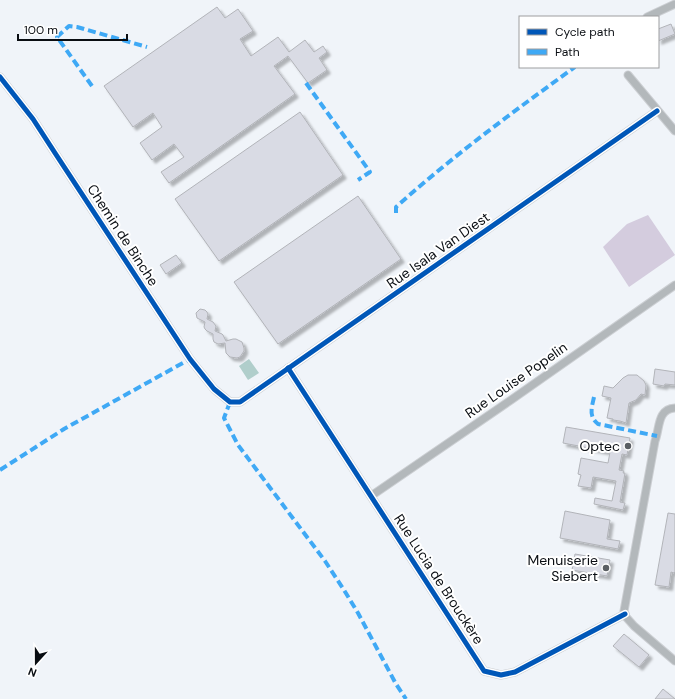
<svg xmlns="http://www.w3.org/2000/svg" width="675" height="699" font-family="'DM Sans',sans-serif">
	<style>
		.forest { fill: #d4ccde }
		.water { fill: #b0cecb }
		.building { fill: #d9dbe4; stroke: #b2b4b9; filter: url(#shadow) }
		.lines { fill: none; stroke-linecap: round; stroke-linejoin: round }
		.minor-casing { stroke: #cccfd3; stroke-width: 9 }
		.minor { stroke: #b3b8bb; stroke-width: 7 }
		.quiet { stroke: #3fa9f5; stroke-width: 4; stroke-dasharray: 8 4; stroke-linecap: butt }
		.cycleway-casing { stroke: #fff; stroke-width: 8 }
		.cycleway { stroke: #0057b8; stroke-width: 5 }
		.poi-dot { fill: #5a5e63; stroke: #fff; stroke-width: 1.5 }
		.labels { text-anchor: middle; stroke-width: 4; stroke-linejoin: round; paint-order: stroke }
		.street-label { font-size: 14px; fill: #090d12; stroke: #fff }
		.poi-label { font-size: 14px; fill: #090d12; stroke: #fff; text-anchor: end }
	</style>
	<defs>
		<filter id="shadow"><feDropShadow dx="3.5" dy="3.5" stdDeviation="1" flood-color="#0004"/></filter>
	</defs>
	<rect width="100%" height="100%" fill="#f0f4f9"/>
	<path class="forest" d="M 648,215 L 675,255 L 629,287 L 603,247 L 627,224 Z"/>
	<path class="water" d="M 249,359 L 259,373 L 248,380 L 239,366 Z"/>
	<g class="building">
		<path d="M 217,7 L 225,18 L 238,9 L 253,31 L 240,39 L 251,56 L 278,37 L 289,52 L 305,40 L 314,52 L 323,46 L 327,52 L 319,58 L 327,70 L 308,83 L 288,56 L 274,66 L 295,94 L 169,183 L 161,172 L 184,157 L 174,144 L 152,160 L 140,143 L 162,127 L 153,113 L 133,127 L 104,86 Z"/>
		<path d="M 671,24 L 675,34 L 658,41 L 658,29 Z"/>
		<path d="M 300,112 L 343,175 L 219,261 L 175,199 Z"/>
		<path d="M 358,196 L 401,259 L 278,344 L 234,282 Z"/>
		<path d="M 176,255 L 182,263 L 166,274 L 160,265 Z"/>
		<path d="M 200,309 L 205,310 L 207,312 L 208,314 L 207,319 L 213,322 L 216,326 L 215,331 L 222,334 L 223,335 L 226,341 L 233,339 L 236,339 L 242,342 L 244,348 L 244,351 L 240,357 L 237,358 L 230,357 L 226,353 L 225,343 L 218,344 L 214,342 L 213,339 L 213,334 L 207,331 L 205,329 L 204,327 L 205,322 L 197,318 L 196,313 Z"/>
		<path d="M 655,369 L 675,372 L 675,385 L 665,384 L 664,386 L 653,384 Z"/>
		<path d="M 628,375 L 637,375 L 644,381 L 646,385 L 645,395 L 641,394 L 636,400 L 629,403 L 626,423 L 620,421 L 613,420 L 613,419 L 607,418 L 611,398 L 602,396 L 604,386 L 613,388 L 623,378 Z"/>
		<path d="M 566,427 L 630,438 L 627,455 L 622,454 L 619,470 L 624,471 L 623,473 L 625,473 L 620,502 L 625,503 L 623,510 L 594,504 L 595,498 L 612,501 L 616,481 L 593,477 L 591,488 L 578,486 L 581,475 L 578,474 L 581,458 L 608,463 L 610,452 L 563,443 Z"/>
		<path d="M 565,511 L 610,520 L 607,539 L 620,541 L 618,549 L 560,538 Z"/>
		<path d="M 668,513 L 675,514 L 675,572 L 674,573 L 671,572 L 669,587 L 655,585 Z"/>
		<path d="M 575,554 L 610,560 L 607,576 L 572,570 Z"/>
		<path d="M 624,634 L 649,655 L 639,667 L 613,646 Z"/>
		<path d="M 663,689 L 675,699 L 655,699 Z"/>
	</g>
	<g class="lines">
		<g class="minor-casing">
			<g id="minor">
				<path d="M 647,17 L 675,4"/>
				<path d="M 628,75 L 675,131"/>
				<path d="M 0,77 L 33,119 L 55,153 L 190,359 L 214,389 L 230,402 L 240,402 L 657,111"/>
				<path d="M 288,368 L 484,671 L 501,675 L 515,672 L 625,614"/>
				<path d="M 675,408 C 657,409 660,428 655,441 L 624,611 L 626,617 L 634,626 L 675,661"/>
				<path d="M 371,496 L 511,400 L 675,285"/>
			</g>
		</g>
		<use href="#minor" class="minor"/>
		<g class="quiet">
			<path d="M 306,83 L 370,172 L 358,180"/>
			<path d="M 92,86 L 57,37 L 69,26 L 77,27 L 147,47"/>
			<path d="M 396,213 L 396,207 C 453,156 514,111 575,67"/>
			<path d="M 594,397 C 592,407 588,416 598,424 L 657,436"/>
			<path d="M 230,402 L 224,418 L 238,445 L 325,561 L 344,590 L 358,613 L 396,684 L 406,699"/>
			<path d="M 0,470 L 64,429 L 190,359"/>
		</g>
		<g class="cycleway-casing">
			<g id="cycleway">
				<path d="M 0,77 L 33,119 L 55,153 L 190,359 L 214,389 L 230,402 L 240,402 L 657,111"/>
				<path d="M 288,368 L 484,671 L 501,675 L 515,672 L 625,614"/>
			</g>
		</g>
		<use href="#cycleway" class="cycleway"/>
	</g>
	<g class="poi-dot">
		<circle cx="628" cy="446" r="4"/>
		<circle cx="606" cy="568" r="4"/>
	</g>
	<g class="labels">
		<g class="street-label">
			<text transform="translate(123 235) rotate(57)" y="5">Chemin de Binche</text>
			<text transform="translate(438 250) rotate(-35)" y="5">Rue Isala Van Diest</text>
			<text transform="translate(516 380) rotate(-35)" y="5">Rue Louise Popelin</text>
			<text transform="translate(439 579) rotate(57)" y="5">Rue Lucia de Brouckère</text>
		</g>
		<g class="poi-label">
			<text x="620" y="451">Optec</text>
			<text x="598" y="565">Menuiserie<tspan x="598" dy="16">Siebert</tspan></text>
		</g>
	</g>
	<rect x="519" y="16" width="140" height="52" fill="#ffffff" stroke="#9d9ea0"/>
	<rect x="527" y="29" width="20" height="6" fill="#0057b8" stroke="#9d9ea0"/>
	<text x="555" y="36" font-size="12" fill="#090d12">Cycle path</text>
	<rect x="527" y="49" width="20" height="6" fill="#3fa9f5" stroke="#9d9ea0"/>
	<text x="555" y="56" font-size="12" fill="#090d12">Path</text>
	<g transform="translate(36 663) rotate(201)" stroke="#ffffff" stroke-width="3" paint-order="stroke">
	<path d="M0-3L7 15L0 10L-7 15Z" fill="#090d12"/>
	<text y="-6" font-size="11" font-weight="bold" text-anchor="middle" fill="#090d12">N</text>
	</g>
	<path d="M18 34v6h109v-6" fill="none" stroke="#090d12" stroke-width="2"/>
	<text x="24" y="34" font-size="12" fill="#090d12" stroke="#ffffff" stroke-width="3" paint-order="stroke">100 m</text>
</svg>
